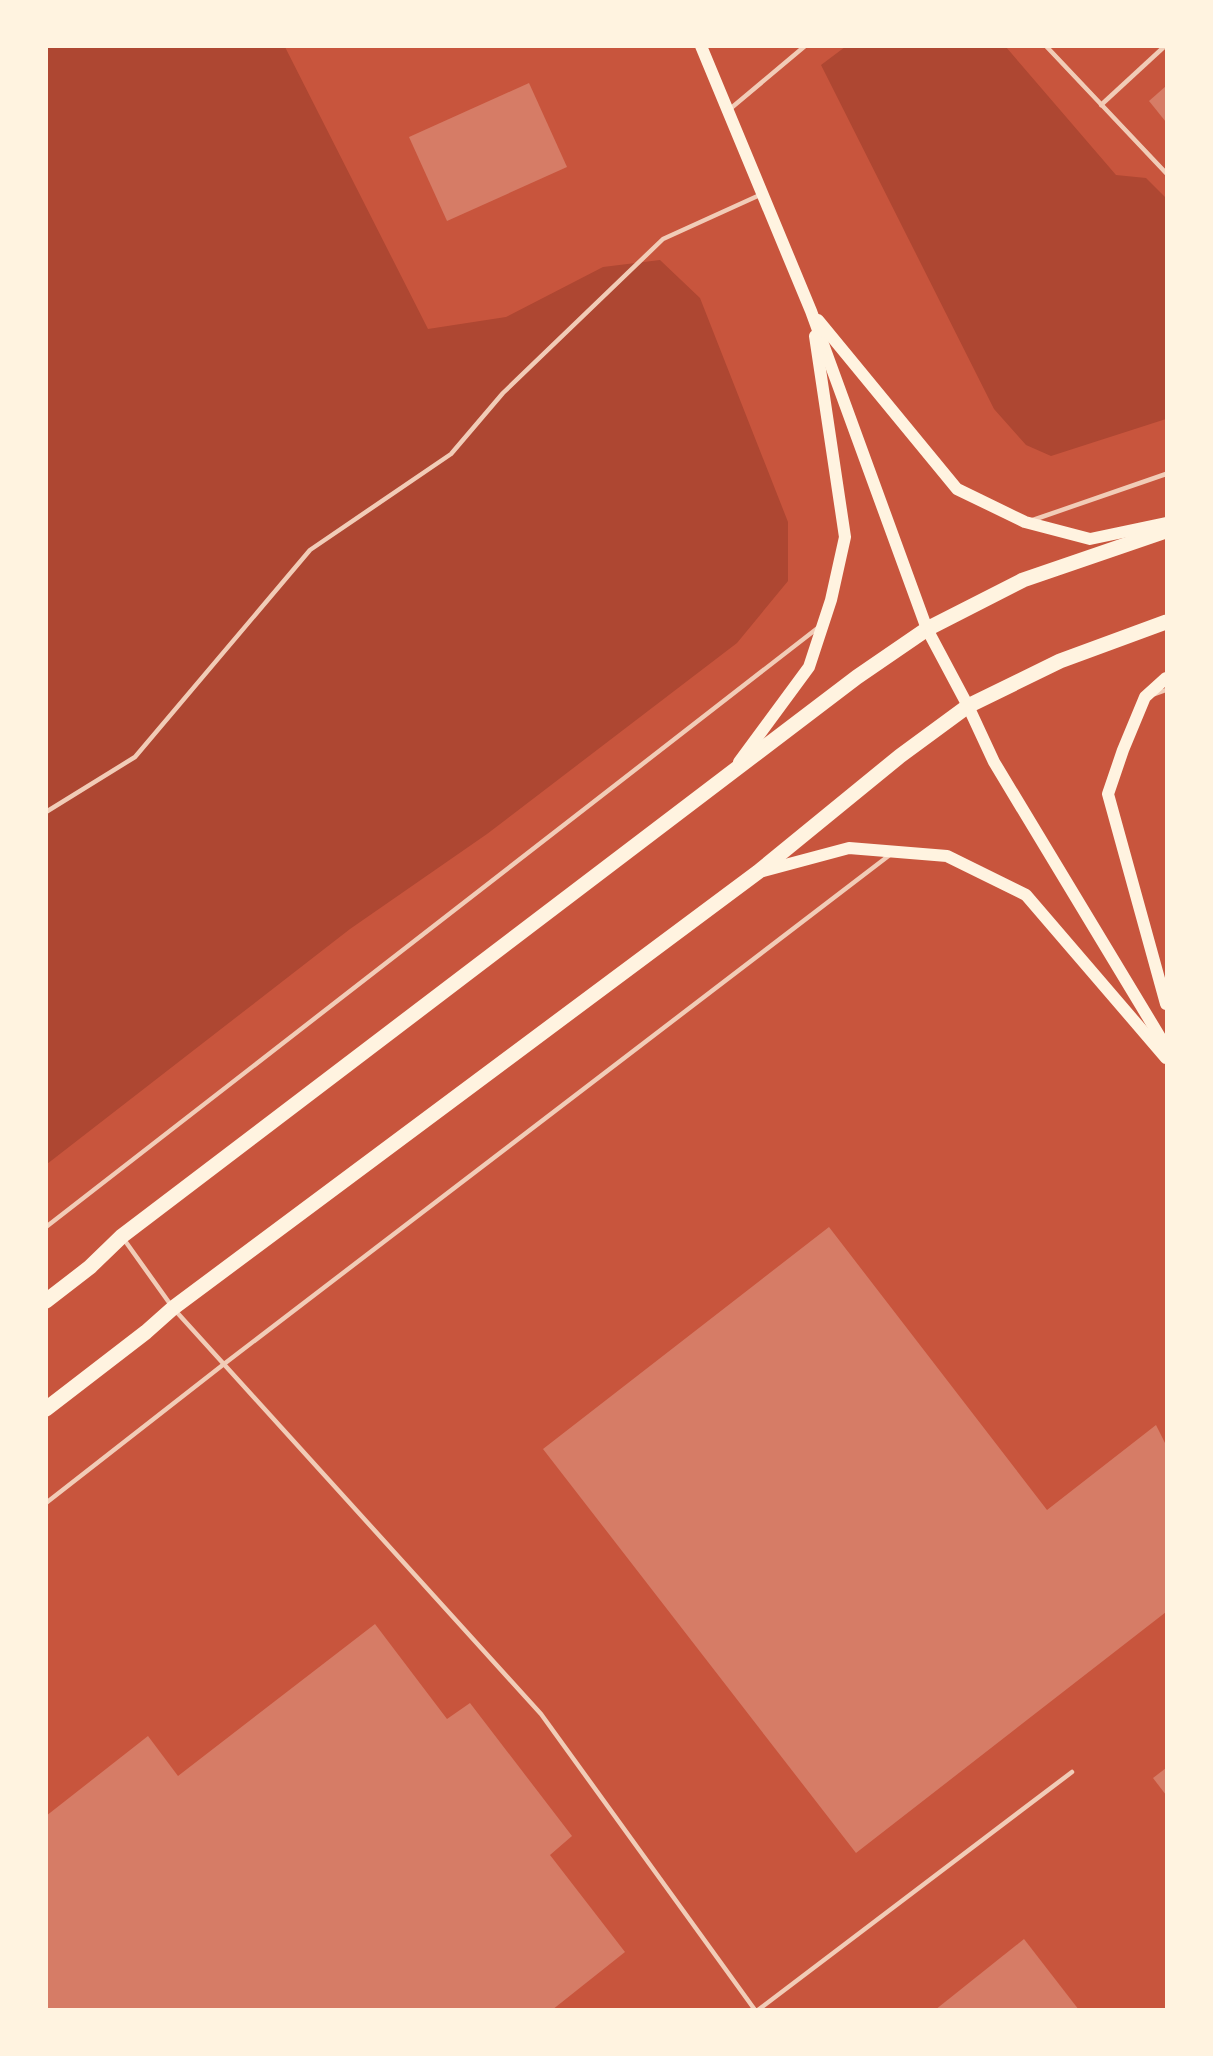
<svg xmlns="http://www.w3.org/2000/svg" width="1213" height="2056" font-family="'Alegreya Sans',sans-serif">
	<style>
		.green { fill: #ae4732 }
		.building { fill: #d67c66 }
		.lines { fill: none; stroke-linecap: round; stroke-linejoin: round }
		.service { stroke: #f1ccb7; stroke-width: 4.5 }
		.secondary { stroke: #fff3e0; stroke-width: 12 }
		.primary { stroke: #fff3e0; stroke-width: 15 }
	</style>
	<rect width="100%" height="100%" fill="#c8553d"/>
	<g class="green">
		<path d="M 47,47 L 285,47 L 428,329 L 506,317 L 603,267 L 660,260 L 700,298 L 788,522 L 788,581 L 737,643 L 487,834 L 350,929 L 47,1164 Z"/>
		<path d="M 845,47 L 1006,47 L 1116,175 L 1146,178 L 1166,198 L 1166,419 L 1051,456 L 1026,445 L 994,409 L 821,65 Z"/>
	</g>
	<g class="building">
		<path d="M 529,83 L 567,167 L 447,221 L 409,137 Z"/>
		<path d="M 1166,86 L 1166,122 L 1149,101 Z"/>
		<path d="M 829,1227 L 1047,1510 L 1156,1425 L 1166,1445 L 1166,1612 L 856,1853 L 543,1449 Z"/>
		<path d="M 375,1624 L 447,1719 L 470,1703 L 572,1836 L 550,1855 L 625,1952 L 552,2010 L 46,2010 L 46,1816 L 148,1736 L 178,1776 Z"/>
		<path d="M 1166,1768 L 1166,1795 L 1153,1778 Z"/>
		<path d="M 1024,1939 L 1079,2010 L 935,2010 Z"/>
	</g>
	<g class="lines">
		<g class="service">
			<path d="M 1046,46 L 1166,173"/>
			<path d="M 1101,105 L 1165,46"/>
			<path d="M 730,109 L 805,46"/>
			<path d="M 1030,521 L 1166,474"/>
			<path d="M 1155,694 L 1166,690"/>
			<path d="M 46,812 L 135,757 L 310,550 L 451,454 L 503,393 L 663,239 L 762,194"/>
			<path d="M 46,1227 L 819,627"/>
			<path d="M 123,1238 L 173,1308 L 541,1714 L 755,2010"/>
			<path d="M 46,1503 L 224,1364 L 891,854"/>
			<path d="M 758,2010 L 1072,1772"/>
		</g>
		<g class="secondary">
			<path d="M 701,46 L 811,311 L 927,629 L 968,706 L 994,762 L 1166,1047"/>
			<path d="M 818,320 L 957,489 L 1025,522 L 1090,539 L 1166,523"/>
			<path d="M 1166,678 L 1145,697 L 1123,750 L 1108,794 L 1166,1004"/>
			<path d="M 739,762 L 809,667 L 831,600 L 845,537 L 815,336"/>
			<path d="M 759,872 L 849,848 L 947,856 L 1026,895 L 1166,1058"/>
		</g>
		<g class="primary">
			<path d="M 46,1301 L 90,1267 L 122,1236 L 857,677 L 927,629 L 1023,580 L 1166,531"/>
			<path d="M 46,1409 L 146,1332 L 173,1308 L 758,872 L 900,756 L 968,706 L 1060,661 L 1166,622"/>
		</g>
	</g>
	<rect width="1213" height="2056" fill="none" stroke="#fff3e0" stroke-width="96"/>
</svg>
